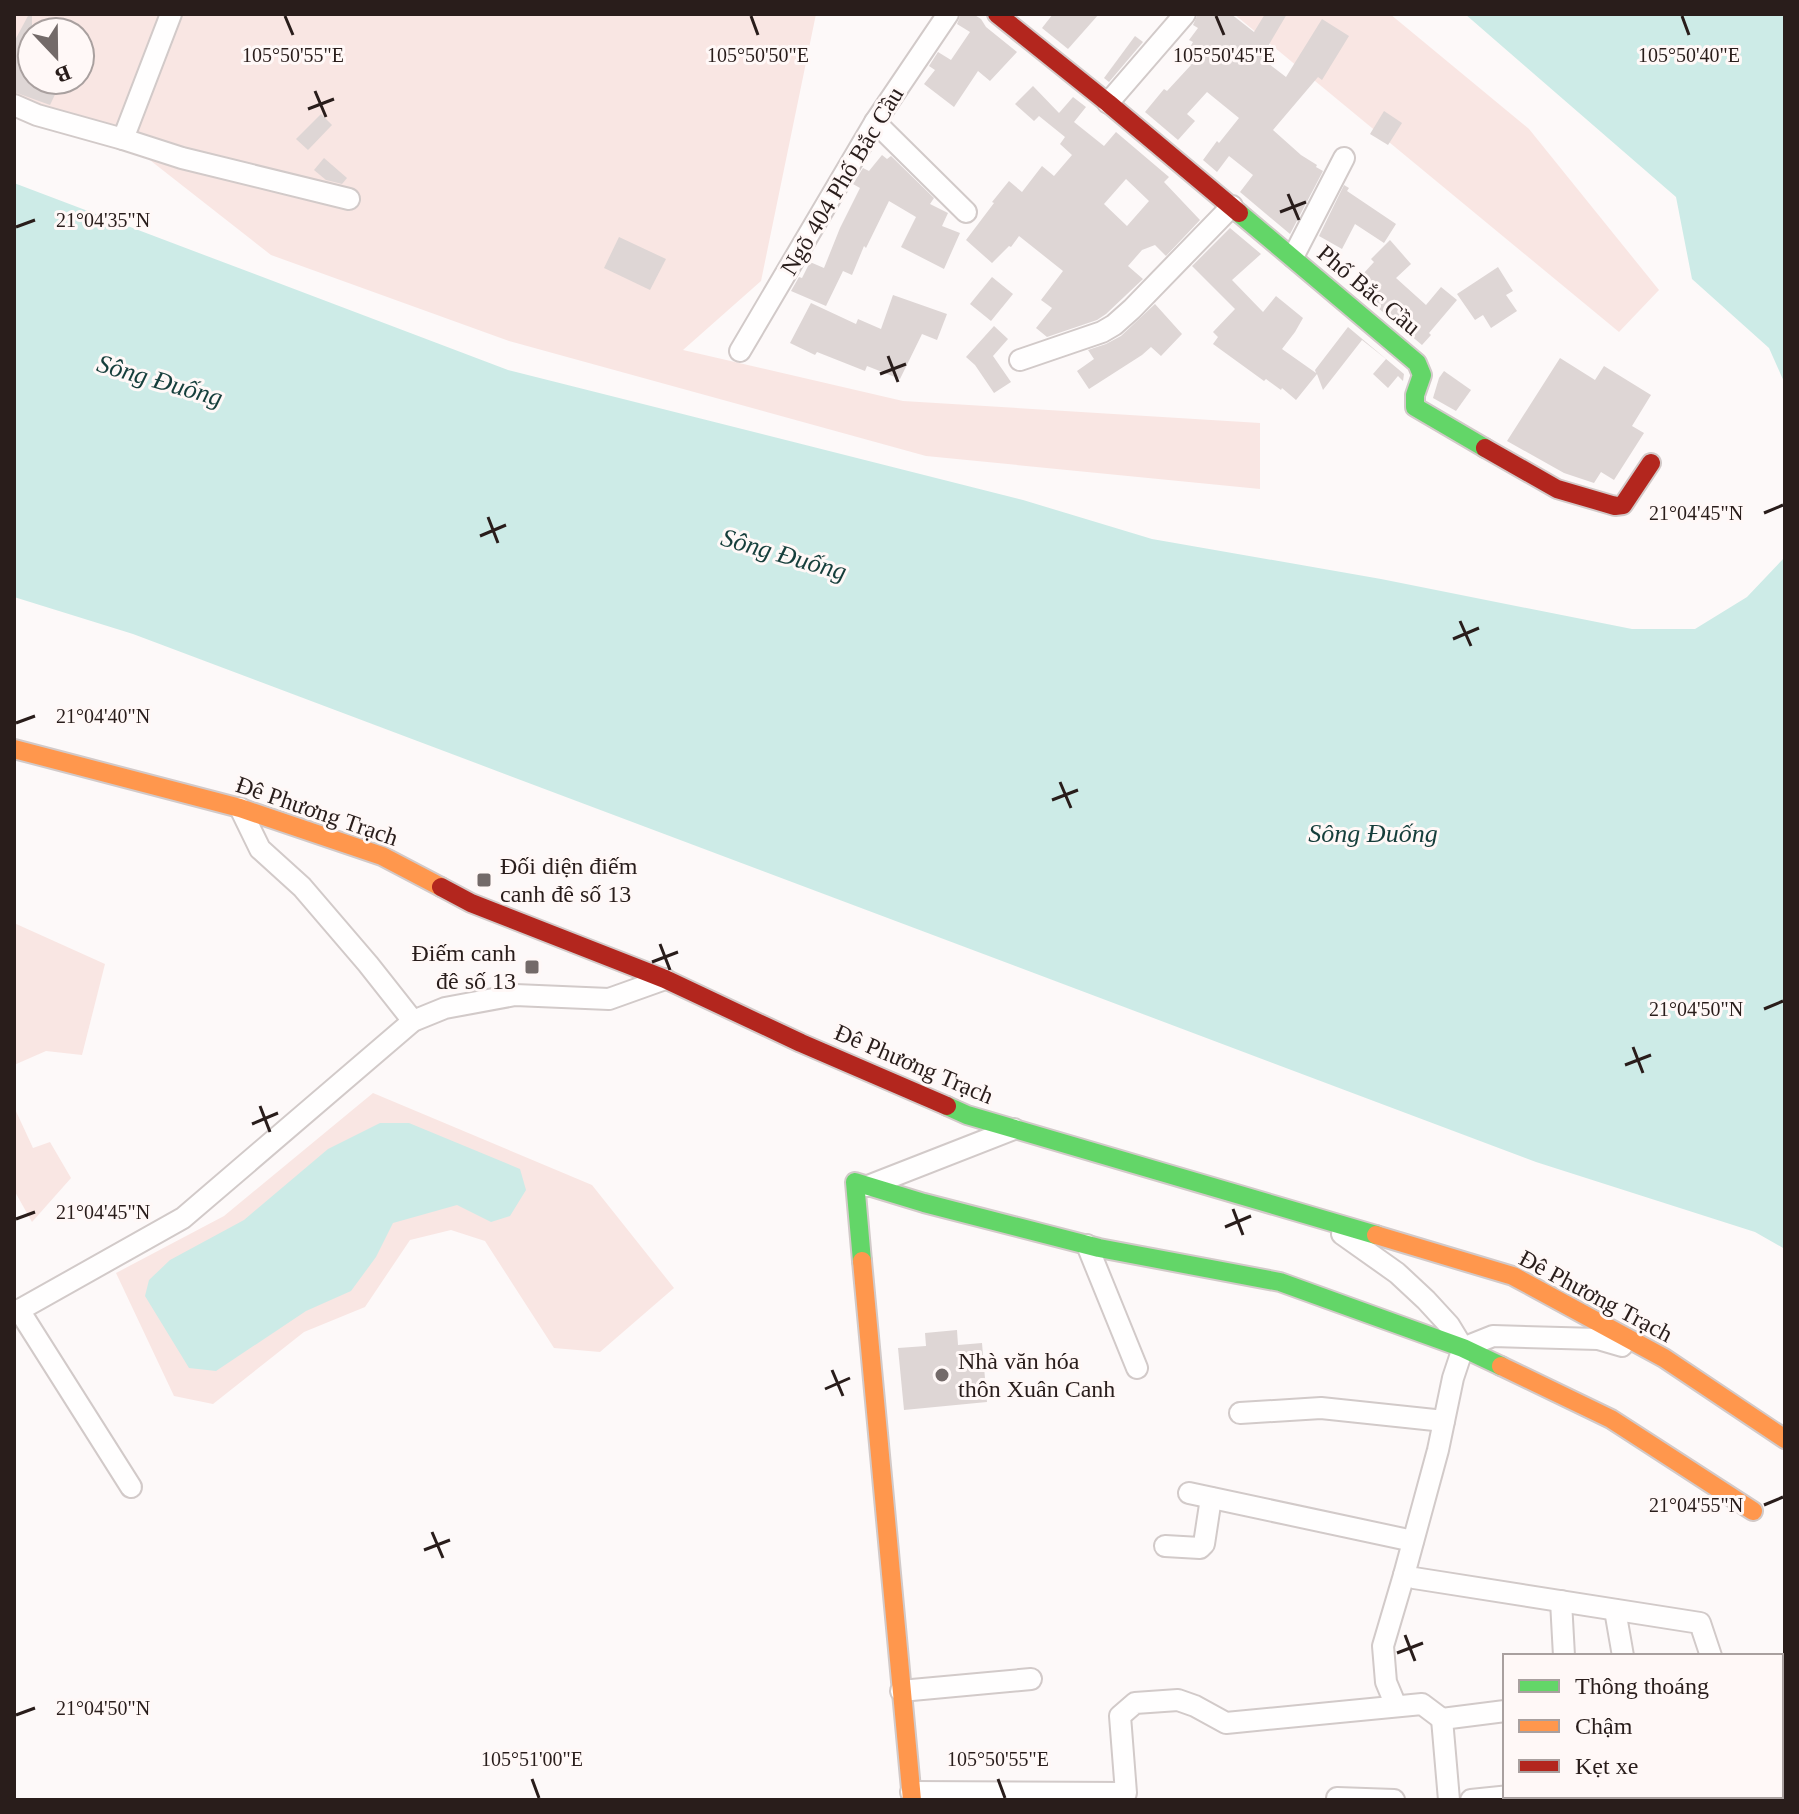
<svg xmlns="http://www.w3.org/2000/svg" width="1799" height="1814" font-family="Georgia,serif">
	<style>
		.green { fill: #f9e6e3; fill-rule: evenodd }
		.water { fill: #cdebe7 }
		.building { fill: #ded6d5; fill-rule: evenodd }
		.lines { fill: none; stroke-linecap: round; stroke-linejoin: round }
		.street-casing { stroke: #d2cac9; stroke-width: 24 }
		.fast-casing { stroke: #d2cac9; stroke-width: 22 }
		.slow-casing { stroke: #d2cac9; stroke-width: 22 }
		.jam-casing { stroke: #d2cac9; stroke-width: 22 }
		.street { stroke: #fffefe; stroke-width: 20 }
		.fast { stroke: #63d668; stroke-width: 18 }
		.slow { stroke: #ff974d; stroke-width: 18 }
		.jam { stroke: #b3261e; stroke-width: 18 }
		.ticks { fill: none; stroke: #291d1b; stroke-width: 3 }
		.poi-dot { fill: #736a69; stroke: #fff8f7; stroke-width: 3 }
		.labels { text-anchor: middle; stroke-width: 6; stroke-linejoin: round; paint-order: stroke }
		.street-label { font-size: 24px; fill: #291d1b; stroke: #fff8f7 }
		.poi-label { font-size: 24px; fill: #291d1b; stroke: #fff8f7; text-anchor: start }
		.water-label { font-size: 26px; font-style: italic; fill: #153e3b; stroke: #fff8f7 }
		.ticks-label { font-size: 20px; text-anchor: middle; fill: #291d1b; stroke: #fff8f7; stroke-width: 6; stroke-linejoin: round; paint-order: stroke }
	</style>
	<rect width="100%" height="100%" fill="#fdf9f9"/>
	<g class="green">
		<path d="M 14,14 L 816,14 L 761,281 L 683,350 L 903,401 L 1260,423 L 1260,489 L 926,456 L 509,341 L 271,255 L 123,139 L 14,113 ZM 32,32 L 80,32 L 80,80 L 32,80 Z"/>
		<path d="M 1234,14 L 1390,14 L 1529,129 L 1659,290 L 1619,332 Z"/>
		<path d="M 14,923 L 105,964 L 82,1055 L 46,1051 L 14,1065 Z"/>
		<path d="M 373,1093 L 592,1185 L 674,1288 L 600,1352 L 554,1348 L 485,1241 L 451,1230 L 410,1240 L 365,1307 L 304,1332 L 213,1404 L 174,1396 L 116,1273 L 224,1216 Z"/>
		<path d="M 14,1107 L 33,1148 L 50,1142 L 71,1178 L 32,1222 L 14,1190 Z"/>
	</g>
	<g class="water">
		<path d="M 1465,14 L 1785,14 L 1785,384 L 1769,348 L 1692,279 L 1676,197 Z"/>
		<path d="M 14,183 L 508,370 L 1023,500 L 1152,539 L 1381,579 L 1632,629 L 1695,629 L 1747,597 L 1785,557 L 1785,1249 L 1755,1232 L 1536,1162 L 133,634 L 14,597 Z"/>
		<path d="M 380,1123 L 409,1123 L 520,1169 L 526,1190 L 510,1216 L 491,1222 L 457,1205 L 393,1223 L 376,1257 L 351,1291 L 306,1311 L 216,1371 L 189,1368 L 145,1296 L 149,1280 L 170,1260 L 244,1220 L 328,1149 Z"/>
	</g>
	<g class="building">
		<path d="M 29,14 L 32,14 L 32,80 L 62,80 L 50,105 L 14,92 L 14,42 Z"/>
		<path d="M 961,14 L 973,14 L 981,19 L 986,27 L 1017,52 L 990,81 L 978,71 L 954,107 L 924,84 L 935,70 L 929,66 L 938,52 L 951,60 L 970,32 L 957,24 Z"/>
		<path d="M 1053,14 L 1099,14 L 1068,49 L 1042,28 Z"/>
		<path d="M 1198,14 L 1231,14 L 1254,32 L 1265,14 L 1287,14 L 1261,58 L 1286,77 L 1322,19 L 1349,36 L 1322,80 L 1318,77 L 1273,130 L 1301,155 L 1317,165 L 1316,167 L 1323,171 L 1290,234 L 1240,192 L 1253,175 L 1229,156 L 1217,172 L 1203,160 L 1217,141 L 1219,143 L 1239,118 L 1207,92 L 1187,114 L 1195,121 L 1178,140 L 1145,112 L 1164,89 L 1167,91 L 1191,65 L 1183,60 L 1193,42 L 1189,40 L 1198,28 L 1193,25 Z"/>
		<path d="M 1135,36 L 1143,42 L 1109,82 L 1104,78 Z"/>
		<path d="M 1033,86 L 1059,113 L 1073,97 L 1086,107 L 1074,122 L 1104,146 L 1116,132 L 1169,177 L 1164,182 L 1200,220 L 1166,256 L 1155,245 L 1142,250 L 1128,266 L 1143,279 L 1106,314 L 1097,320 L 1047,337 L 1036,328 L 1052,308 L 1041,300 L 1063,271 L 1019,236 L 1011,247 L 1009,246 L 992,263 L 966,240 L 994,203 L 992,202 L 1009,181 L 1022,192 L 1042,166 L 1054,176 L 1072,155 L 1060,144 L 1065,137 L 1039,116 L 1034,121 L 1015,104 ZM 1126,179 L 1149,201 L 1127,226 L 1104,204 Z"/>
		<path d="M 1384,111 L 1402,123 L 1388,145 L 1370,134 Z"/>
		<path d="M 321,114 L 332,125 L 308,150 L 296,139 Z"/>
		<path d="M 882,155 L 887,159 L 891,156 L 934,198 L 930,204 L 948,213 L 942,226 L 960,233 L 944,269 L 901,247 L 916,217 L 889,201 L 866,248 L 864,246 L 852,275 L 843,271 L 826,306 L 791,291 L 799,277 L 802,278 L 810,262 L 824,268 L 840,228 L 860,188 L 853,184 L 863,168 L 869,171 Z"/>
		<path d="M 324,158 L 347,178 L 342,184 L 326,180 L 314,170 Z"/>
		<path d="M 1344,185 L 1349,188 L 1347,191 L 1396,224 L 1384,243 L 1355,224 L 1342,249 L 1319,236 Z"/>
		<path d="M 1230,228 L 1261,254 L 1232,280 L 1263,312 L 1276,296 L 1303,318 L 1295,332 L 1282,349 L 1316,373 L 1315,370 L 1348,327 L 1404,374 L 1403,381 L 1398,376 L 1388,388 L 1373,374 L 1386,359 L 1362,340 L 1323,390 L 1317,374 L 1296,400 L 1282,388 L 1281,390 L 1266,379 L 1264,381 L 1213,344 L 1218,337 L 1213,332 L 1235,309 L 1192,266 Z"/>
		<path d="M 619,237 L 666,259 L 650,290 L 604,268 Z"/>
		<path d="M 1390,240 L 1411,264 L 1396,278 L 1426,305 L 1441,287 L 1457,300 L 1429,333 L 1431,335 L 1422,345 L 1352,286 L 1374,262 L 1371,259 Z"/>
		<path d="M 1498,267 L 1513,291 L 1506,295 L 1517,311 L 1491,328 L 1483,315 L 1475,320 L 1457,294 Z"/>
		<path d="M 992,277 L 1013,294 L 991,321 L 970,304 Z"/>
		<path d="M 893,295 L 947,314 L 937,340 L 922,334 L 900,379 L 867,366 L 865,371 L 817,352 L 815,355 L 790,343 L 811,303 L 856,324 L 858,319 L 881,329 Z"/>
		<path d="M 1155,304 L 1182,334 L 1161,356 L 1151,347 L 1142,355 L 1089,389 L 1077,371 L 1094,359 L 1088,350 L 1106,344 L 1121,336 Z"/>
		<path d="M 994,326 L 1008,339 L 993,356 L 1011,382 L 994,393 L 975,365 L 966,357 Z"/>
		<path d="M 1560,358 L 1595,380 L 1604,366 L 1651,395 L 1632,426 L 1644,433 L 1614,480 L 1601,472 L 1594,483 L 1564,473 L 1507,441 Z"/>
		<path d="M 1444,371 L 1471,390 L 1456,411 L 1433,398 L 1439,378 Z"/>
		<path d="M 957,1330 L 958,1345 L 982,1343 L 987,1402 L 904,1410 L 898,1348 L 926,1346 L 925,1333 Z"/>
	</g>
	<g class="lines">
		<g class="street-casing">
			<g id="street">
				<path d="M 1108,103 L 1185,14"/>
				<path d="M 14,105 L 37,115 L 123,139 L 182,158 L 349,199"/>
				<path d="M 875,122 L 966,212"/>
				<path d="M 123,139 L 171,14"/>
				<path d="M 1293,257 L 1344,158"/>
				<path d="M 740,351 L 875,122 L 948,14"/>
				<path d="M 1020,360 L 1102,332 L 1114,325 L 1132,309 L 1232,206"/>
				<path d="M 240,808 L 260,849 L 302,887 L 368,964 L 413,1021"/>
				<path d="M 868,1186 L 1014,1129"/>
				<path d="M 1342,1234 L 1397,1273 L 1426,1300 L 1449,1325 L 1463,1348"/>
				<path d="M 1087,1245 L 1137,1368"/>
				<path d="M 19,1310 L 131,1487"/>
				<path d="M 14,1313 L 183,1218 L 413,1021 L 445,1008 L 515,995 L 609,999 L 665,979"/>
				<path d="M 1622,1346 L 1598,1339 L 1493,1336 L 1463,1348 L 1453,1378 L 1438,1450 L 1404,1575 L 1414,1578 L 1700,1623 L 1711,1656"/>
				<path d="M 1240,1413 L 1321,1408 L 1444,1421"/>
				<path d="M 1189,1493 L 1413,1541"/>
				<path d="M 1165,1546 L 1200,1548 L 1204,1544 L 1211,1498"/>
				<path d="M 1561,1601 L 1564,1656"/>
				<path d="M 1615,1610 L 1623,1656"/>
				<path d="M 901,1691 L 1031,1679"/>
				<path d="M 1396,1706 L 1386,1682 L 1383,1646 L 1404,1575"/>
				<path d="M 1781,1706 L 1785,1706"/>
				<path d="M 1442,1719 L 1449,1800"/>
				<path d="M 911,1792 L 1126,1793 L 1120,1716 L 1135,1703 L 1178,1700 L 1195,1706 L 1226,1723 L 1422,1704 L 1442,1719 L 1505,1711"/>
				<path d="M 1587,1796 L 1589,1800"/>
				<path d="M 1646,1796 L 1647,1800"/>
				<path d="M 1753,1796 L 1754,1800"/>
				<path d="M 1337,1798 L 1394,1800"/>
				<path d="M 1471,1800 L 1510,1796"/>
			</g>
		</g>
		<g class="fast-casing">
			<g id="fast">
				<path d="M 1239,213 L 1417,363 L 1422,375 L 1415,395 L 1415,407 L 1485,448"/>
				<path d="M 947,1106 L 967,1115 L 1376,1235"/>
				<path d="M 862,1261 L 855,1182 L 924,1203 L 1099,1248 L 1280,1282 L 1463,1348 L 1501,1366"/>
			</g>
		</g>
		<g class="slow-casing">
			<g id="slow">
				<path d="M 14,749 L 240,808 L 382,856 L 441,887"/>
				<path d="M 1376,1235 L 1513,1276 L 1664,1358 L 1785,1439"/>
				<path d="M 862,1261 L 912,1800"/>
				<path d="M 1501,1366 L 1611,1419 L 1753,1511"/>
			</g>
		</g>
		<g class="jam-casing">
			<g id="jam">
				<path d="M 997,14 L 1108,103 L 1239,213"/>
				<path d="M 1485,448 L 1557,489 L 1615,506 L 1623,505 L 1651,463"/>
				<path d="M 441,887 L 471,903 L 665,979 L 801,1043 L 947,1106"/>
			</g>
		</g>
		<use href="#street" class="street"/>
		<use href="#fast" class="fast"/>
		<use href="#slow" class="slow"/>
		<use href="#jam" class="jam"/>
	</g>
	<path class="ticks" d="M 285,16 L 293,35M 751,16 L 758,35M 1216,16 L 1224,35M 1682,16 L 1689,35M 315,91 L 326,117M 308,109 L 334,99M 1288,194 L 1299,220M 1280,212 L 1306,202M 16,227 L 35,220M 888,356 L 898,382M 880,374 L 906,364M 1764,513 L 1783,505M 488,517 L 498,543M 480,536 L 506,525M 1460,621 L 1471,646M 1453,639 L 1479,628M 16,723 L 35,716M 1060,782 L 1071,808M 1052,800 L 1078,790M 660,944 L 670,970M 652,962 L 678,952M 1764,1009 L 1783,1001M 1633,1047 L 1643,1073M 1625,1065 L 1651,1055M 260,1106 L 270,1132M 252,1124 L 278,1113M 1233,1209 L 1243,1235M 16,1219 L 35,1212M 1225,1227 L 1251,1216M 832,1370 L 843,1396M 825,1389 L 850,1378M 1764,1505 L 1783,1497M 432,1532 L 443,1558M 424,1550 L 450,1540M 1405,1635 L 1415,1661M 1397,1653 L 1423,1643M 16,1715 L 35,1708M 532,1779 L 539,1798M 998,1779 L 1005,1798"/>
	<g class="poi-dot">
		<rect x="476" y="872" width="16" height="16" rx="4"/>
		<rect x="524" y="959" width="16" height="16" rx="4"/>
		<circle cx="942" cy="1375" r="8"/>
	</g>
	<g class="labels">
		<g class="street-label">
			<text transform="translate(842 181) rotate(-59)" y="8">Ngõ 404 Phố Bắc Cầu</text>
			<text transform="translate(1369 290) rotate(40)" y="8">Phố Bắc Cầu</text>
			<text transform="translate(317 811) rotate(19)" y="8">Đê Phương Trạch</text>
			<text transform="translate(914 1064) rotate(23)" y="8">Đê Phương Trạch</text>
			<text transform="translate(1596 1296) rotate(28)" y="8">Đê Phương Trạch</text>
		</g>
		<g class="poi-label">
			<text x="500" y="874">Đối diện điếm<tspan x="500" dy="28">canh đê số 13</tspan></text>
			<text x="516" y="961" text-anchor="end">Điếm canh<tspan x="516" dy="28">đê số 13</tspan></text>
			<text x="958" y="1369">Nhà văn hóa<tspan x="958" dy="28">thôn Xuân Canh</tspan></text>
		</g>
		<g class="water-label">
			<text transform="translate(160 380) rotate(16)" y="9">Sông Đuống</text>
			<text transform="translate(784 554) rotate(16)" y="9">Sông Đuống</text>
			<text x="1373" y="842">Sông Đuống</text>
		</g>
	</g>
	<g class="ticks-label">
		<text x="293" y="62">105°50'55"E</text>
		<text x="758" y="62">105°50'50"E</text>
		<text x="1224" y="62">105°50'45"E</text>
		<text x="1689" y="62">105°50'40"E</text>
		<text x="103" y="227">21°04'35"N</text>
		<text x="1696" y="520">21°04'45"N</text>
		<text x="103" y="723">21°04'40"N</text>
		<text x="1696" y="1016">21°04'50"N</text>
		<text x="103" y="1219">21°04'45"N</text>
		<text x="1696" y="1512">21°04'55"N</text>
		<text x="103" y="1715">21°04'50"N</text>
		<text x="532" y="1766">105°51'00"E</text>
		<text x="998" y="1766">105°50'55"E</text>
	</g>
	<rect width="1799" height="1814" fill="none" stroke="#291d1b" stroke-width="32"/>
	<rect x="1503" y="1654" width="280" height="144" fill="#fff8f7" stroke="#a9a09f" stroke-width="2"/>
	<rect x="1519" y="1680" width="40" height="12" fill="#63d668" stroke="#a9a09f" stroke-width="2"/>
	<text x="1575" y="1694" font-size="24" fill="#291d1b">Thông thoáng</text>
	<rect x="1519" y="1720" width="40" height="12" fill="#ff974d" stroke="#a9a09f" stroke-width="2"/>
	<text x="1575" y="1734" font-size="24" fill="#291d1b">Chậm</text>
	<rect x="1519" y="1760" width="40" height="12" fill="#b3261e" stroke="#a9a09f" stroke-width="2"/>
	<text x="1575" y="1774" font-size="24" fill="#291d1b">Kẹt xe</text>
	<g transform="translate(56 56) rotate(158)"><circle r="38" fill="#fff8f7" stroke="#a9a09f" stroke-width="2"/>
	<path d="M0-6L14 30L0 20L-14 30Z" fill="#736a69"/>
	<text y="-12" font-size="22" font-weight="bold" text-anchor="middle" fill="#291d1b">B</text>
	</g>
</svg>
